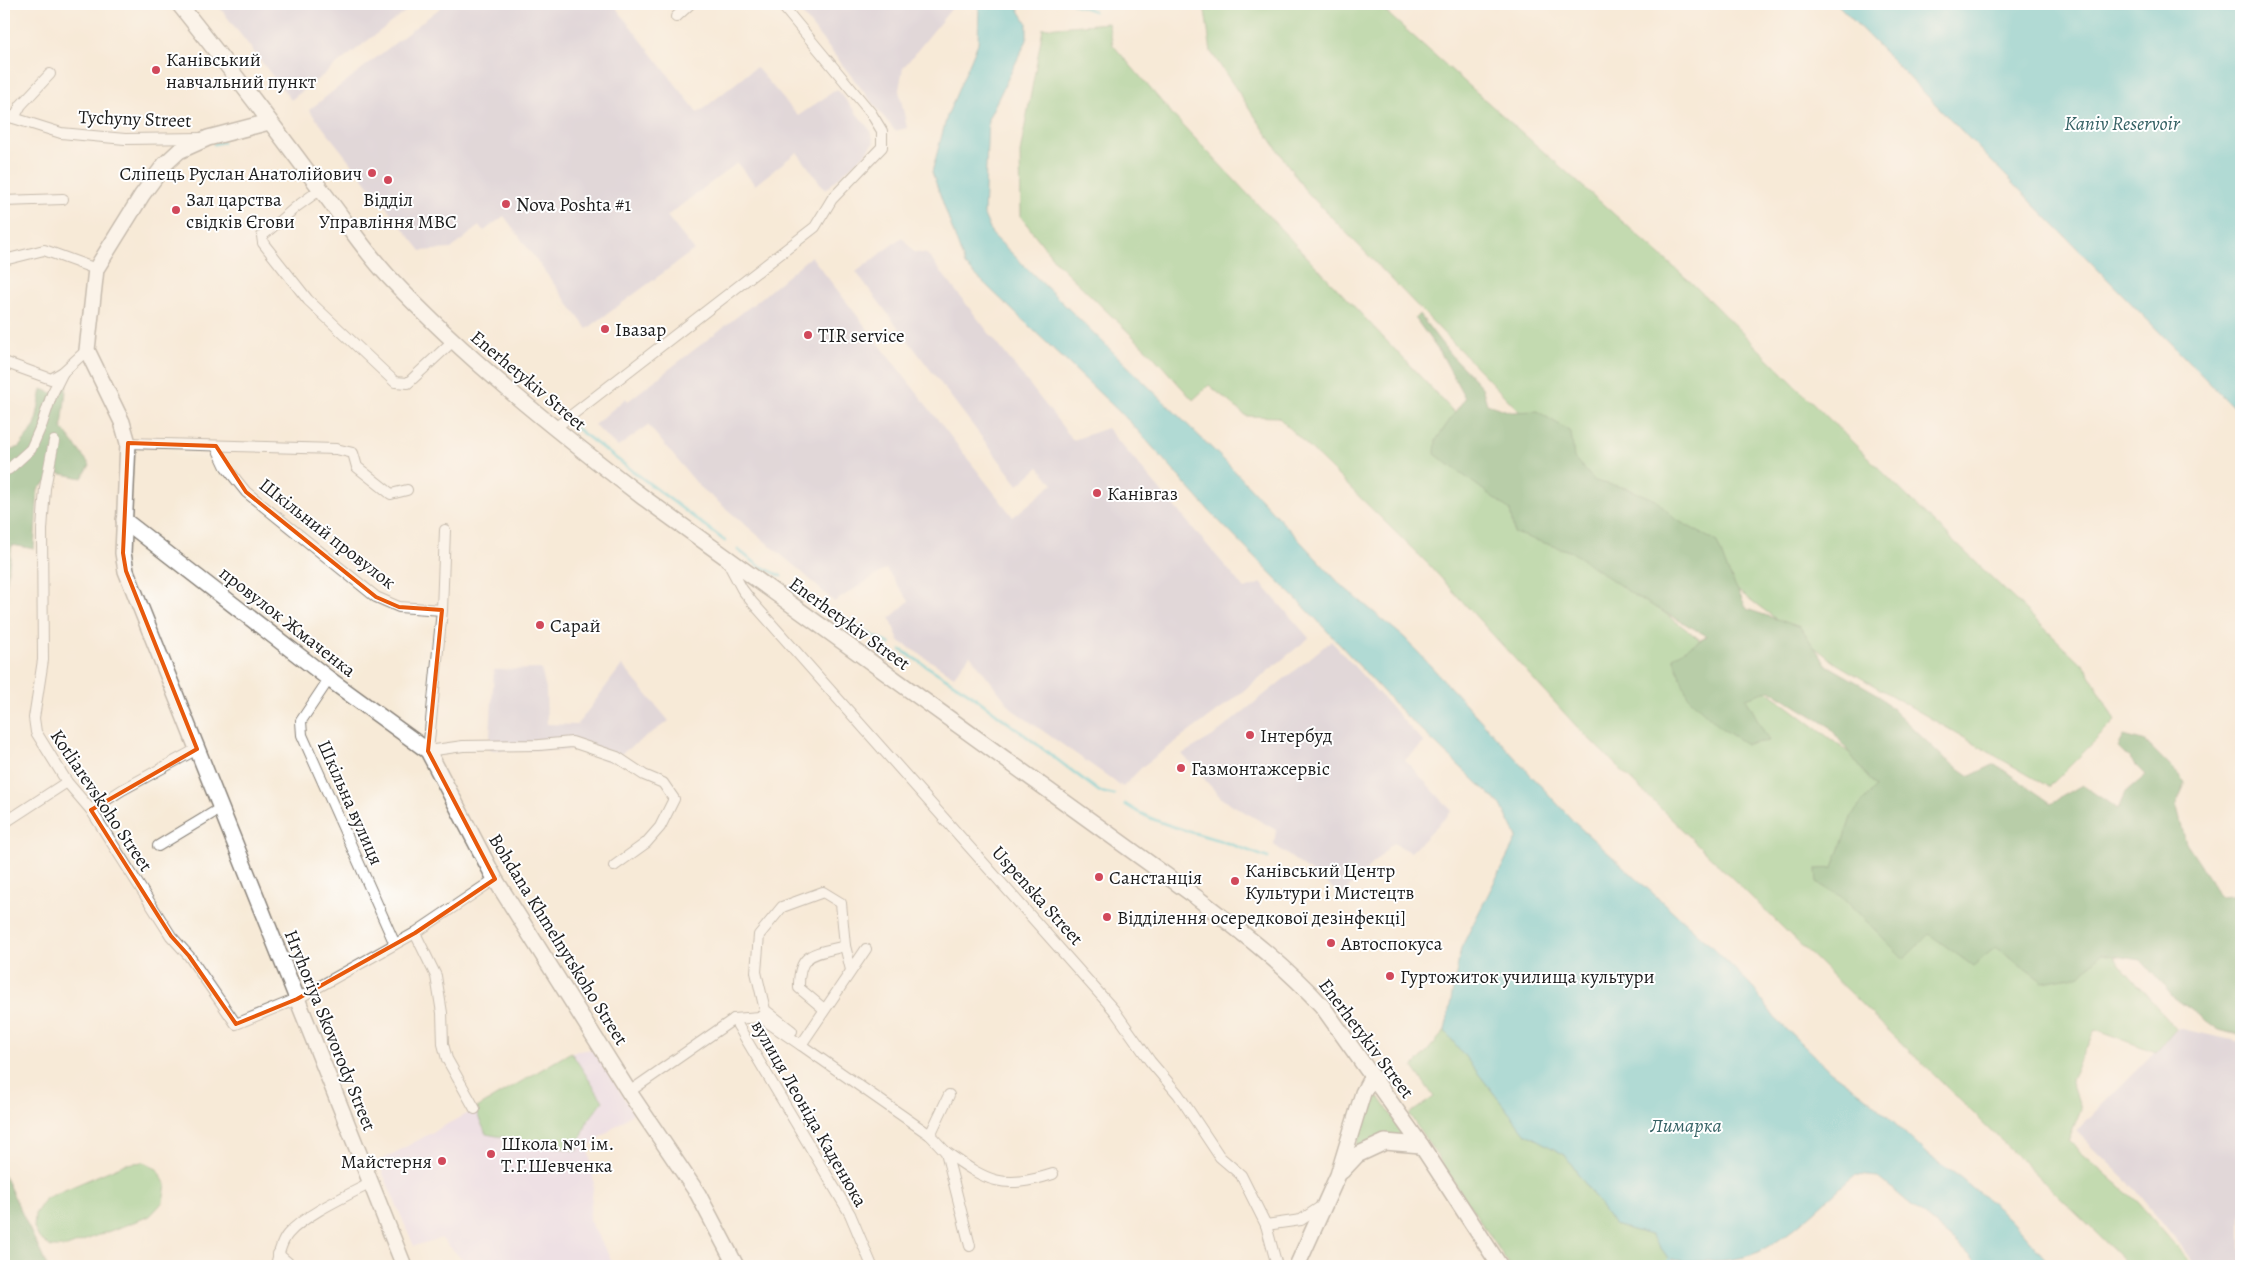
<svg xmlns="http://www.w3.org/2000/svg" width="2245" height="1270" font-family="Alegreya,serif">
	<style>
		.built { fill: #e2d4f3 }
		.industrial { fill: #c5c0da }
		.green { fill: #84c882; stroke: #50724f }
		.forest { fill: #6bac70; stroke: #446446 }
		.water { fill: #5bc8d0; stroke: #3c7276 }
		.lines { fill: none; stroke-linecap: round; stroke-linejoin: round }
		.stream { stroke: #5bc8d0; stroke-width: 3 }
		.street-casing { stroke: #8a837a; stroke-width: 12 }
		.secondary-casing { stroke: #8a837a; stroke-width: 18 }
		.street { stroke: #fff; stroke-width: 10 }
		.secondary { stroke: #fff; stroke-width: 15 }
		.marked { fill: none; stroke: #e8590c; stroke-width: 4; stroke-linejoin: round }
		.poi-dot { fill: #d1495b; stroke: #fff; stroke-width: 2 }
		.labels { text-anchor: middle; stroke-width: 4; stroke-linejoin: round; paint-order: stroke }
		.poi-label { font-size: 19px; fill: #1c1c1c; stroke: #fff; text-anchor: start }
		.street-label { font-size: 19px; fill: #1c1c1c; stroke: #fff }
		.water-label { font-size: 20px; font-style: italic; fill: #356164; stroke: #fff }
	</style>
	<rect width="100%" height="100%" fill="#fff"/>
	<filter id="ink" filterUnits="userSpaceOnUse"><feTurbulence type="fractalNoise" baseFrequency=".02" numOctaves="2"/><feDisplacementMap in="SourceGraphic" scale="10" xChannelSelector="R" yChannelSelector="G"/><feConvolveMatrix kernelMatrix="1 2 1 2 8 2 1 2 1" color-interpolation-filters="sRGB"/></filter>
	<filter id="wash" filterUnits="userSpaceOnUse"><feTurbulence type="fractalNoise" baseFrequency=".0096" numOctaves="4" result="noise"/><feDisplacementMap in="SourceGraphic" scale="20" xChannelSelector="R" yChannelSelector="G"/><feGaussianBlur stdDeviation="1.12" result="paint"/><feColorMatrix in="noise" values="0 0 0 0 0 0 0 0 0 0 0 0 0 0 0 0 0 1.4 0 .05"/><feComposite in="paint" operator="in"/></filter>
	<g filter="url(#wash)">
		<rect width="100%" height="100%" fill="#f7ead7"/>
		<path class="built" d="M 594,1049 L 633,1113 L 588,1147 L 594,1182 L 589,1220 L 612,1261 L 602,1266 L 469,1266 L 441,1238 L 414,1246 L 378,1162 L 475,1109 L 571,1052 Z"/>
		<g class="industrial">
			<path d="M 217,4 L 415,4 L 291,100 Z"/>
			<path d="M 445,4 L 619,4 L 617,9 L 698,113 L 756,67 L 798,116 L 837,89 L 871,131 L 874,143 L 865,154 L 825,190 L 797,152 L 755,185 L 737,163 L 667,216 L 694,250 L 587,329 L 504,216 L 484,231 L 479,226 L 451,249 L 421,251 L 309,110 Z"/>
			<path d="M 794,4 L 946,4 L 952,8 L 903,68 L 899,90 L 907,128 L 895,131 Z"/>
			<path d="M 902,237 L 914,252 L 927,254 L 1073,440 L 1107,428 L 1245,589 L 1261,583 L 1309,638 L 1227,704 L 1143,766 L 1123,787 L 1013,710 L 970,655 L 954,676 L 899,641 L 890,618 L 909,601 L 886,569 L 834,602 L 804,574 L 699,486 L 648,425 L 618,447 L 594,425 L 626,398 L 628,401 L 761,298 L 811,256 L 1013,517 L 1053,484 L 1039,467 L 1018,485 L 856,272 Z"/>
			<path d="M 1331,641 L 1424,743 L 1405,760 L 1452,811 L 1411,852 L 1393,843 L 1342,895 L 1274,845 L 1276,830 L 1222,799 L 1182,754 L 1213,736 Z"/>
			<path d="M 622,665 L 669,721 L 609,762 L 583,750 L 489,750 L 494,670 L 541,669 L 546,689 L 547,724 L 577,725 Z"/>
			<path d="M 2178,1028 L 2241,1042 L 2241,1266 L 2196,1266 L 2136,1190 L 2076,1131 Z"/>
		</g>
		<g class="green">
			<path d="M 1204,4 L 1377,4 L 1694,285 L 1912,501 L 2087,669 L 2115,721 L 2049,787 L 1837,664 L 1579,473 L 1305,190 L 1211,52 Z"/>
			<path d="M 1108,23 L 1113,45 L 1173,115 L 1591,557 L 2106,948 L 2176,1029 L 2156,1052 L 2095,1030 L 2071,1079 L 2081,1109 L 2068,1141 L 2138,1202 L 2193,1266 L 2130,1266 L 1578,728 L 1430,566 L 1278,417 L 1246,416 L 1209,385 L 1193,400 L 1153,356 L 1056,262 L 1021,217 L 1020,153 L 1043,28 Z"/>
			<path d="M 1445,1031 L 1525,1133 L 1565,1155 L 1614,1225 L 1651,1235 L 1670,1260 L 1664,1266 L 1510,1266 L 1409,1114 L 1434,1097 L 1413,1067 Z"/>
			<path d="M 571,1052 L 603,1101 L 587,1122 L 577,1151 L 486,1134 L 475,1109 Z"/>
			<path d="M 1372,1096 L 1380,1098 L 1407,1138 L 1354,1153 Z"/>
			<path d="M 143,1162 L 157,1169 L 166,1185 L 163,1202 L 150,1216 L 67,1247 L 51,1247 L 39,1238 L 34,1228 L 35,1214 L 46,1198 L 125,1164 Z"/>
		</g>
		<g class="forest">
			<path d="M 1419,314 L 1450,354 L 1482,387 L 1487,404 L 1511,412 L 1537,411 L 1571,432 L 1574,458 L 1595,481 L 1626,488 L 1656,500 L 1675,519 L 1717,542 L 1727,569 L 1747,609 L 1800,627 L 1827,665 L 1876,693 L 1944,758 L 1970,776 L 1995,764 L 2051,803 L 2082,785 L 2118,809 L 2125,793 L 2146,775 L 2118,747 L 2124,736 L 2146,742 L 2186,782 L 2176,804 L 2186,843 L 2210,879 L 2219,897 L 2241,895 L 2241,1036 L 2219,1030 L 2173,997 L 2141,960 L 2101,954 L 2081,975 L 2043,982 L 1996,947 L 1973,966 L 1929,934 L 1904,959 L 1842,897 L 1817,883 L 1816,869 L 1833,868 L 1852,815 L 1875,787 L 1829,726 L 1770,690 L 1746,698 L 1769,741 L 1746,744 L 1721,728 L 1688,697 L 1673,657 L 1707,636 L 1635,596 L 1572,552 L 1514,533 L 1510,510 L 1435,454 L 1436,440 L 1465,398 L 1443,357 L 1415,318 Z"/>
			<path d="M 67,382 L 62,428 L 90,465 L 82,478 L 57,473 L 38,489 L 34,549 L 12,545 L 4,601 L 4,453 L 19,447 L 35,426 L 42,389 L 60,396 Z"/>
			<path d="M 4,1175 L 47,1266 L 4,1266 Z"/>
		</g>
		<g class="water">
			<path d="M 979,4 L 1015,4 L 1027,23 L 1027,40 L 988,119 L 984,215 L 992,234 L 1231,467 L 1341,585 L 1405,638 L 1575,823 L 1708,943 L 1750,984 L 1775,1018 L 1831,1072 L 1870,1100 L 1930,1157 L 1960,1177 L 2009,1218 L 2052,1266 L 1980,1266 L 1960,1246 L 1878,1177 L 1855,1175 C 1824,1200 1782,1248 1744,1257 C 1720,1263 1695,1261 1670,1260 L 1651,1235 L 1614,1225 L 1565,1155 L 1525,1133 L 1445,1031 L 1461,948 L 1517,837 L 1501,805 L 1402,712 L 1316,619 L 1213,515 L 1131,423 L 965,265 L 932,172 L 947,116 L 978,43 Z"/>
			<path d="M 1837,4 L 2241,4 L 2241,415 Z"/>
		</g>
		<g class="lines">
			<g class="stream">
				<path d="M 1074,4 L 1094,11"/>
				<path d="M 214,144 L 223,142"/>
				<path d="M 576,428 L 725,541"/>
				<path d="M 738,550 L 758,565 L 781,576"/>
				<path d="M 796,586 L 815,601"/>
				<path d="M 825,609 C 845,624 868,632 890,644"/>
				<path d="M 901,650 L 969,693 L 1100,792 L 1114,795"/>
				<path d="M 1125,804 C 1154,824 1187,830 1221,841 C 1237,846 1252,852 1268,858"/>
				<path d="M 1664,1266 L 1670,1260"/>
			</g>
		</g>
	</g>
	<g filter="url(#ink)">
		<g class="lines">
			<g class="street-casing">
				<g id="street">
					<path d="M 676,17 L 690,4"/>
					<path d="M 4,115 L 61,133 L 125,139 L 202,138"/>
					<path d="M 14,118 L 21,105 L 50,74"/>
					<path d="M 321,189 L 296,207 L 262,236 L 263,243 L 308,300 L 395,382 L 408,383 L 453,341"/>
					<path d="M 4,201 L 63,199"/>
					<path d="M 4,260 L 44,250 L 96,269"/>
					<path d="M 4,362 L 51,379 L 63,372 L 87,350"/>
					<path d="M 555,428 L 815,227 L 832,199 L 882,147 L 882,131 L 871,113 L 781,4"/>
					<path d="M 54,441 L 45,488 L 42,530 L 43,660 L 34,718 L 36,732 L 67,782 L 91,810 L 171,936 L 189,956 L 236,1024 L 297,999 L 415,933 L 495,879"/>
					<path d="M 128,443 L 336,449 L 353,453 L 357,467 L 391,494 L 407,490"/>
					<path d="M 216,446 L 226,467 L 246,492 L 376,597 L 399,607 L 442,610"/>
					<path d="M 4,471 L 9,469 L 31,449 L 42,424 L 52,394 L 63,372"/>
					<path d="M 445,530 L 442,610 L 428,751 L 463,746 L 539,745 L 572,742 L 617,757 L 644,775 L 663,783 L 674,799 L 660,827 L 646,843 L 614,866"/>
					<path d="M 726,559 L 742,589 L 752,602 L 1114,1010 L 1150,1061 L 1178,1094 L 1220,1157 L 1241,1175 L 1266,1225 L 1301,1220 L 1322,1206"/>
					<path d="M 329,679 L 301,721 L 302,735 L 394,942"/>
					<path d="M 91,810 L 122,790 L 197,749"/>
					<path d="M 4,823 L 67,782"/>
					<path d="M 158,846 L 221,808"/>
					<path d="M 415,933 L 436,976 L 442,1013 L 443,1044 L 447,1059 L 475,1109"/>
					<path d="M 845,946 L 851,970"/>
					<path d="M 734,1019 L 850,1214 L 872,1266"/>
					<path d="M 734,1019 L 760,1017 L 801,1045 L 866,949"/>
					<path d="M 792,1031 L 765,1010 L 756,972 L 759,935 L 782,907 L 823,892 L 841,903 L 845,946 C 814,954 798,952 799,988 L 824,1009"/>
					<path d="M 801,1045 L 930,1135 L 946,1152 L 970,1246"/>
					<path d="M 629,1092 L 734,1019"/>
					<path d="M 930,1135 L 949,1095"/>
					<path d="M 946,1152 C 988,1182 1002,1190 1053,1174"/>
					<path d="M 1266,1225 L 1277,1266"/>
					<path d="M 278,1254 L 292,1266"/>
					<path d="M 276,1266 C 278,1256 281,1242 288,1234 C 304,1215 348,1195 371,1183"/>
				</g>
			</g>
			<g class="secondary-casing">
				<g id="secondary">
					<path d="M 179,4 C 227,64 273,125 319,187 C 342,216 363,249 388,276 C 466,359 554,429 644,498 L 1196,897 C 1240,931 1285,965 1322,1006 L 1421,1145 L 1500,1266"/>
					<path d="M 269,122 L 208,138 L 179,151 L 165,164 L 142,195 L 96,269 L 87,350 L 122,422 L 128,443 L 123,553 L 126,571 L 404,1266"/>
					<path d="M 124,520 L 329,679 L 428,751 L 495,879 L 629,1092 L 698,1194 L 736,1266"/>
					<path d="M 1342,1171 L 1357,1155 L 1385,1142 L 1421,1145"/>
					<path d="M 1297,1266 L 1338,1175 L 1363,1093 L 1372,1076"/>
				</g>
			</g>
			<use href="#street" class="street"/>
			<use href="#secondary" class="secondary"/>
		</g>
	</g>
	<path d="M0 0H2245V1270H0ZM 128,443 L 216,446 L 246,492 L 376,597 L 399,607 L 442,610 L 428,751 L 495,879 L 415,933 L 297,999 L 236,1024 L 189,956 L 171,936 L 91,810 L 197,749 L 126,571 L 123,553 Z" fill="#f7ead7" fill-opacity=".55" fill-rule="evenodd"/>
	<path class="marked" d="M 128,443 L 216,446 L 246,492 L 376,597 L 399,607 L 442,610 L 428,751 L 495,879 L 415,933 L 297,999 L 236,1024 L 189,956 L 171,936 L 91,810 L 197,749 L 126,571 L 123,553 Z"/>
	<g class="poi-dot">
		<circle cx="156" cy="70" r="5"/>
		<circle cx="372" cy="173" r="5"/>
		<circle cx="388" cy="180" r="5"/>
		<circle cx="506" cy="204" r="5"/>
		<circle cx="176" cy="210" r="5"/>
		<circle cx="605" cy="329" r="5"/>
		<circle cx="808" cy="335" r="5"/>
		<circle cx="1097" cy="493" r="5"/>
		<circle cx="540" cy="625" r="5"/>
		<circle cx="1250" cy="735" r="5"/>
		<circle cx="1181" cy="768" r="5"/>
		<circle cx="1099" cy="877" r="5"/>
		<circle cx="1235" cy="881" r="5"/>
		<circle cx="1107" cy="917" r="5"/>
		<circle cx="1331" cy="943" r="5"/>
		<circle cx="1390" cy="976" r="5"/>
		<circle cx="491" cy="1154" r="5"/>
		<circle cx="442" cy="1161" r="5"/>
	</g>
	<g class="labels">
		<g class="poi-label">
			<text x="166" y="66">Канівський<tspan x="166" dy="22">навчальний пункт</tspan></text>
			<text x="362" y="180" text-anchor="end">Сліпець Руслан Анатолійович</text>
			<text x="186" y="206">Зал царства<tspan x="186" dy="22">свідків Єгови</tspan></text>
			<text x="388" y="206" text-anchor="middle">Відділ<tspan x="388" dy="22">Управління МВС</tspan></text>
			<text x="516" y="211">Nova Poshta #1</text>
			<text x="615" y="336">Івазар</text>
			<text x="818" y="342">TIR service</text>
			<text x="1107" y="500">Канівгаз</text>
			<text x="550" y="632">Сарай</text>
			<text x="1260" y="742">Інтербуд</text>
			<text x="1191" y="775">Газмонтажсервіс</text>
			<text x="1245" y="877">Канівський Центр<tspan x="1245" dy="22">Культури і Мистецтв</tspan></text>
			<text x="1109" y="884">Санстанція</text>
			<text x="1117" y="924">Відділення осередкової дезінфекці]</text>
			<text x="1341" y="950">Автоспокуса</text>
			<text x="1400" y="983">Гуртожиток училища культури</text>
			<text x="501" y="1150">Школа №1 ім.<tspan x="501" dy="22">Т.Г.Шевченка</tspan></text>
			<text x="432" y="1168" text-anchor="end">Майстерня</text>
		</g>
		<g class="street-label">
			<text transform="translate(135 118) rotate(2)" y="7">Tychyny Street</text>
			<text transform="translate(529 380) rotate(40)" y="7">Enerhetykiv Street</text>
			<text transform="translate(328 533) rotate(38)" y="7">Шкільний провулок</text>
			<text transform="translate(288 621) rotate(38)" y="7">провулок Жмаченка</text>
			<text transform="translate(850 623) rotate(36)" y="7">Enerhetykiv Street</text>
			<text transform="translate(102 800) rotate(56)" y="7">Kotliarevskoho Street</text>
			<text transform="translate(351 802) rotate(66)" y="7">Шкільна вулиця</text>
			<text transform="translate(1038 895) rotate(48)" y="7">Uspenska Street</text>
			<text transform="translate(559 939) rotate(58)" y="7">Bohdana Khmelnytskoho Street</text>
			<text transform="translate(331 1030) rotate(68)" y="7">Hryhoriya Skovorody Street</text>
			<text transform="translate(1367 1038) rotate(53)" y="7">Enerhetykiv Street</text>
			<text transform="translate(810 1113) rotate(60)" y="7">вулиця Леоніда Каденюка</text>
		</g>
		<g class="water-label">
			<text x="2122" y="130">Kaniv Reservoir</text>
			<text x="1686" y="1132">Лимарка</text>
		</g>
	</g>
	<rect width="2245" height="1270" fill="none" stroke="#fff" stroke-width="20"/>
</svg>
